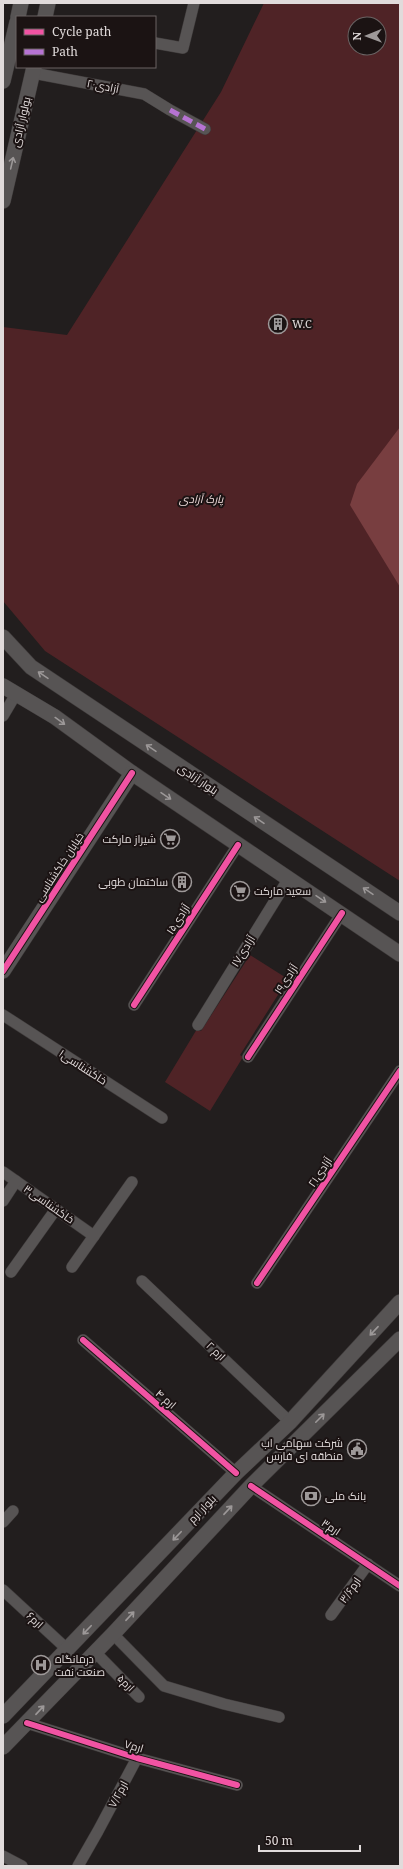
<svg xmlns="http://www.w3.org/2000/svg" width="403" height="1869" font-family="'Noto Serif',Cairo,serif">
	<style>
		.green { fill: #4f2326; fill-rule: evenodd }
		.water { fill: #783e40 }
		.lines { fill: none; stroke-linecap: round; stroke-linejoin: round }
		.street-casing { stroke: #3e3a3a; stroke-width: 12 }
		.secondary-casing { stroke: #3e3a3a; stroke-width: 16 }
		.street { stroke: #575454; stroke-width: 11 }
		.secondary { stroke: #575454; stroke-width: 15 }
		.quiet { stroke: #b673d3; stroke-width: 5; stroke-dasharray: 10 5; stroke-linecap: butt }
		.cycleway-casing { stroke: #1b1313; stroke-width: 8 }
		.cycleway { stroke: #f153a3; stroke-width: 6 }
		.oneway { stroke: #9c9898 }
		.labels { text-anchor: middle; stroke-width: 4; stroke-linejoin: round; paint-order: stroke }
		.street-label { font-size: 11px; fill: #e1dbdb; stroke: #1b1313 }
		.poi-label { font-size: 11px; fill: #e1dbdb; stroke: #1b1313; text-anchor: start }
		.park-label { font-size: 11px; font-style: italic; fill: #f2dddc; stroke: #1b1313 }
	</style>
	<rect width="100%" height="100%" fill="#221e1e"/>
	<g class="green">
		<path d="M 264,3 L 400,3 L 400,881 L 45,651 L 3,601 L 3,327 L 67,335 L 221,92 ZM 355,24 L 379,24 L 379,48 L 355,48 Z"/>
		<path d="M 250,955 L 288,979 L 240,1055 L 243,1057 L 210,1111 L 165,1082 L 197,1029 L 201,1031 Z"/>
	</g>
	<path class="water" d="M 400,427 L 400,587 L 350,505 L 357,484 Z"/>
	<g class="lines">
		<g class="street-casing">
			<g id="street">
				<path d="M 155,43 L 183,48 L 194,3"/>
				<path d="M 33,73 L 144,94 L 170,110 L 205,129"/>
				<path d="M 3,716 L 16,694"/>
				<path d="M 134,1005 L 238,845"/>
				<path d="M 3,1015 L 162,1118"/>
				<path d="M 198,1025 L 289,878"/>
				<path d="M 248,1057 L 342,913"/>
				<path d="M 3,1172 L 94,1236"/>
				<path d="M 3,1201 L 16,1181"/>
				<path d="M 72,1267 L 132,1182"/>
				<path d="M 11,1272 L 56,1209"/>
				<path d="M 142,1281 L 290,1422"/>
				<path d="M 257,1283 L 400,1071"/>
				<path d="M 83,1340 L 236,1473"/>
				<path d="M 251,1486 L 400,1586"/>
				<path d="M 3,1522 L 13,1511"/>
				<path d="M 3,1590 L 68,1650"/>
				<path d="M 331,1615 L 368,1564"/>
				<path d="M 113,1634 L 164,1686 L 224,1704 L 279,1717"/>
				<path d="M 95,1652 L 139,1697"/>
				<path d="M 27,1723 L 137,1758 L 237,1785"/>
				<path d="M 3,1856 L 22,1866"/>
				<path d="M 78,1866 L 98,1831 L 137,1758"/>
			</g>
		</g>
		<g class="secondary-casing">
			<g id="secondary">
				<path d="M 18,17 L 21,3"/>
				<path d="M 45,17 L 48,3"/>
				<path d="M 3,81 L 17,22"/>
				<path d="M 3,201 L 34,67"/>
				<path d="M 3,637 L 31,667 L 400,913"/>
				<path d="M 3,686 L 55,717 L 132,773 L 400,954"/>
				<path d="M 3,971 L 132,773"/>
				<path d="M 3,1716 L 236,1473 L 290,1422 L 400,1302"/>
				<path d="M 3,1747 L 113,1634 L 251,1486 L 400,1339"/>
			</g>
		</g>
		<use href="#street" class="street"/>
		<use href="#secondary" class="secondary"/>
		<path class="quiet" d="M 170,110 L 205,129"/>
		<g class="cycleway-casing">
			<g id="cycleway">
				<path d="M 3,971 L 132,773"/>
				<path d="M 134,1005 L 238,845"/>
				<path d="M 248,1057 L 342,913"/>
				<path d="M 257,1283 L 400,1071"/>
				<path d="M 83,1340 L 236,1473"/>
				<path d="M 251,1486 L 400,1586"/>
				<path d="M 27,1723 L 137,1758 L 237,1785"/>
			</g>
		</g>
		<use href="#cycleway" class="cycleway"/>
	</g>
	<defs><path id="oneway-shaft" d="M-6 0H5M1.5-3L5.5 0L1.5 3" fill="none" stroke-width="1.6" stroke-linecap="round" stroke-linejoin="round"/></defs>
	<g class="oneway">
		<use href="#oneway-shaft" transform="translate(12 163) rotate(-77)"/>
		<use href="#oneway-shaft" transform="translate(43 675) rotate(-146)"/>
		<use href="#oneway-shaft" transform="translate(60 721) rotate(36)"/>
		<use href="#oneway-shaft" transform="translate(151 748) rotate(-146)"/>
		<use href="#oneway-shaft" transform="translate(166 796) rotate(34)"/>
		<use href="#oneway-shaft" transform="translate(259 820) rotate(-146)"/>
		<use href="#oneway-shaft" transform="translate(368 891) rotate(-146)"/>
		<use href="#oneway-shaft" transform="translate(321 899) rotate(34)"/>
		<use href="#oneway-shaft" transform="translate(374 1331) rotate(133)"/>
		<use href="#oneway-shaft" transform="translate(320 1418) rotate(-45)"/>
		<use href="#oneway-shaft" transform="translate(228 1510) rotate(-47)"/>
		<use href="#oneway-shaft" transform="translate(177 1536) rotate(134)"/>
		<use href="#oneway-shaft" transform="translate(130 1616) rotate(-47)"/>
		<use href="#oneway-shaft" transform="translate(87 1630) rotate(134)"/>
		<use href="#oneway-shaft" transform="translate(40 1710) rotate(-47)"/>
	</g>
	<defs>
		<g id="building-ring" transform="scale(1)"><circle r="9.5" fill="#1b1313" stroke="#9e9999" stroke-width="1.5"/><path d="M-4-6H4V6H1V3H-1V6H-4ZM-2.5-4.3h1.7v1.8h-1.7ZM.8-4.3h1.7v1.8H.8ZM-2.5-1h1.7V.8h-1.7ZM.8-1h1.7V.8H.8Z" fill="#9e9999"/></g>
		<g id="supermarket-ring" transform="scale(1)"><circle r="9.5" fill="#1b1313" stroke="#9e9999" stroke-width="1.5"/><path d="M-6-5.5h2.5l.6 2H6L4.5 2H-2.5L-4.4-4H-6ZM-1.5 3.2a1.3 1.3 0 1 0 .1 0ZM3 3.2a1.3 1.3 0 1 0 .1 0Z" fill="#9e9999"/></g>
		<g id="civic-ring" transform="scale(1)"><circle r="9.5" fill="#1b1313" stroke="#9e9999" stroke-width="1.5"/><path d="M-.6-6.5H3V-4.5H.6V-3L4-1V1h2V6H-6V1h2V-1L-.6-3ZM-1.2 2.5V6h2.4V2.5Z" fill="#9e9999"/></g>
		<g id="bank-ring" transform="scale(1)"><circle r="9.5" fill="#1b1313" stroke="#9e9999" stroke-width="1.5"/><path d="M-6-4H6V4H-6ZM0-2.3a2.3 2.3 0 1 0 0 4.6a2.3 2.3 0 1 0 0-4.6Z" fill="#9e9999"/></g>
		<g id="hospital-ring" transform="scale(1)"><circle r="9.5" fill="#1b1313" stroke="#9e9999" stroke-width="1.5"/><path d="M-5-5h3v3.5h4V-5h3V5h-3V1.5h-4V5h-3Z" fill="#9e9999"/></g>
	</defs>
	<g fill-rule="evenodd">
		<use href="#building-ring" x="278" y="324"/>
		<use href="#supermarket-ring" x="170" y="839"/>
		<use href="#building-ring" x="182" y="882"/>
		<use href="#supermarket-ring" x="240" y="891"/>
		<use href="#civic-ring" x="357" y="1449"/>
		<use href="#bank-ring" x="311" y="1496"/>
		<use href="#hospital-ring" x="41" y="1665"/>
	</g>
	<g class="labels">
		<g class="street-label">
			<text transform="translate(103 86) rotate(11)" y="4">آزادی۲۰</text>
			<text transform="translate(21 122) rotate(-77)" y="4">بولوار آزادی</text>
			<text transform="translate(198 779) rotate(34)" y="4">بلوار آزادی</text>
			<text transform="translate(59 867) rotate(-57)" y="4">خیابان خاکشناسی</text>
			<text transform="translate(178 919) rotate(-57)" y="4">آزادی۱۵</text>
			<text transform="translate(243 951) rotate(-58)" y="4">آزادی۱۷</text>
			<text transform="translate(286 979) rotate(-57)" y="4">آزادی۱۹</text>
			<text transform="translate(83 1067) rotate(33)" y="4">خاکشناسی۱</text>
			<text transform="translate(320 1172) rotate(-56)" y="4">آزادی۲۱</text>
			<text transform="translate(49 1204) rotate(35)" y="4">خاکشناسی۳</text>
			<text transform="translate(216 1351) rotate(44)" y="4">ارم ۲</text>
			<text transform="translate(166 1399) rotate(41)" y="4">ارم ۴</text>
			<text transform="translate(202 1509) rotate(-46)" y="4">بلوار ارم</text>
			<text transform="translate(331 1527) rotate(34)" y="4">ارم۳</text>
			<text transform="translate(350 1590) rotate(-55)" y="4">۳/۶ارم</text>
			<text transform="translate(35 1620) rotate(43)" y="4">ارم۶</text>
			<text transform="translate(126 1683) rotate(45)" y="4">ارم۵</text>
			<text transform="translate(134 1746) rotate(17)" y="4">ارم۷</text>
			<text transform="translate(118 1794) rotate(-62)" y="4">۷/۲ارم</text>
		</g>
		<g class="poi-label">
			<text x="292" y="328">W.C</text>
			<text x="156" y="843" text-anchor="end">شیراز مارکت</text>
			<text x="168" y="886" text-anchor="end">ساختمان طوبی</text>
			<text x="254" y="895">سعید مارکت</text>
			<text x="343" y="1447" text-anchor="end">شرکت سهامی اب<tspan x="343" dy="13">منطقه ای فارس</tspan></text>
			<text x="325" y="1500">بانک ملی</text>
			<text x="55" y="1663">درمانگاه<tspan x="55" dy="13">صنعت نفت</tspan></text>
		</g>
		<g class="park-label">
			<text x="201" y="503">پارک آزادی</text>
		</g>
	</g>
	<rect width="403" height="1869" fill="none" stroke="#e1dbdb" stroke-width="8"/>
	<rect x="16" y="16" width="140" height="52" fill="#1b1313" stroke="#6a6363"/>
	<rect x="24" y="29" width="20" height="6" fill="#f153a3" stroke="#6a6363"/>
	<text x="52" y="36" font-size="12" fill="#e1dbdb">Cycle path</text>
	<rect x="24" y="49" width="20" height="6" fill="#b673d3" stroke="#6a6363"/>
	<text x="52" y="56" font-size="12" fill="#e1dbdb">Path</text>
	<g transform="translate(367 36) rotate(269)"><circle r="19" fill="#1b1313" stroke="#6a6363"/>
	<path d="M0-3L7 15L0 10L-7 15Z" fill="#9e9999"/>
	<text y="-6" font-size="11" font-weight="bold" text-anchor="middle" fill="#e1dbdb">N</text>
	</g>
	<path d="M259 1845v6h101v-6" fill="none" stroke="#e1dbdb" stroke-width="2"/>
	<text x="265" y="1845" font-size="12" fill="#e1dbdb" stroke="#1b1313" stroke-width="3" paint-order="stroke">50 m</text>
</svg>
